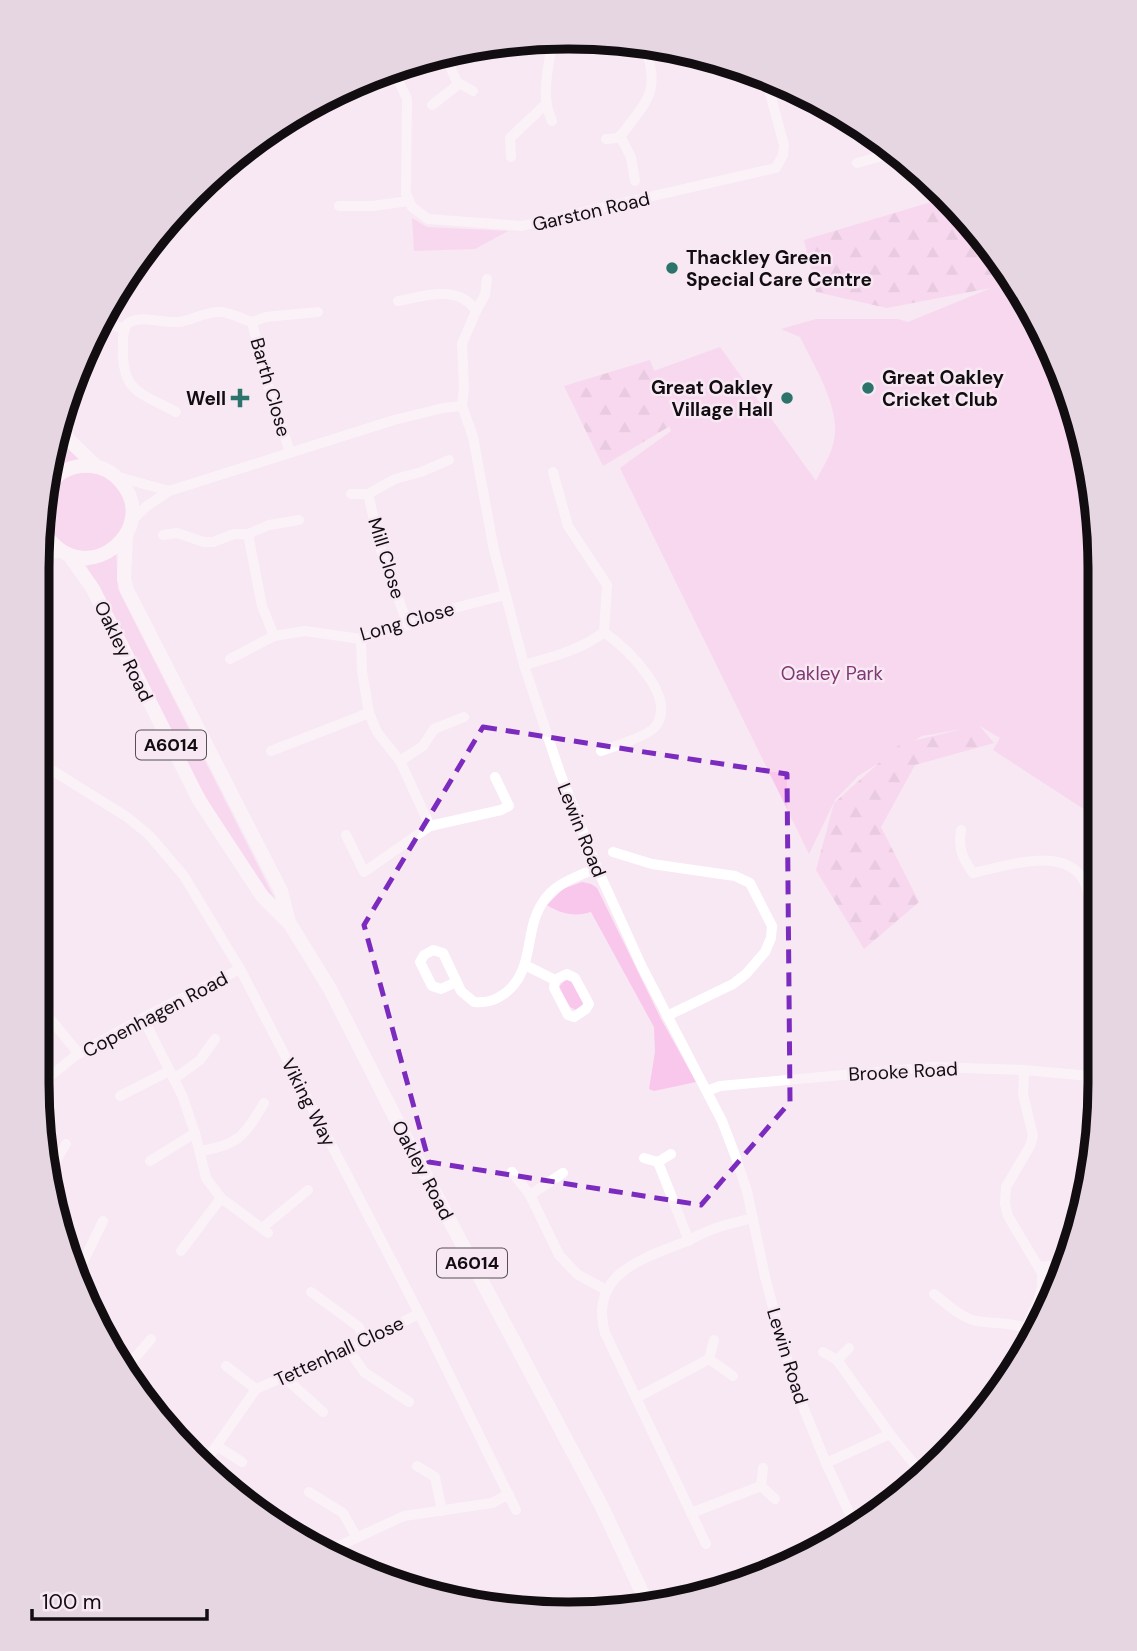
<svg xmlns="http://www.w3.org/2000/svg" width="1137" height="1651" font-family="'DM Sans',sans-serif">
	<style>
		.green { fill: #f9c6ec }
		.forest { fill: url(#forest-firs) }
		.lines { fill: none; stroke-linecap: round; stroke-linejoin: round }
		.minor { stroke: #fff; stroke-width: 10 }
		.major { stroke: #fff; stroke-width: 14 }
		.marked { fill: none; stroke: #7b2cbf; stroke-width: 5; stroke-dasharray: 14 9; stroke-linejoin: round }
		.poi-dot { fill: #2b736b; stroke: #f7e8f3; stroke-width: 2.5 }
		.labels { text-anchor: middle; stroke-width: 5; stroke-linejoin: round; paint-order: stroke }
		.shield { fill: #f7e8f3; stroke: #574f55; stroke-width: 2 }
		.shield-label { font-size: 18px; font-weight: bold; fill: #120d11 }
		.street-label { font-size: 19px; fill: #120d11; stroke: #f7e8f3 }
		.poi-label { font-size: 19px; font-weight: bold; fill: #120d11; stroke: #f7e8f3; text-anchor: start }
		.park-label { font-size: 19px; fill: #7f3871; stroke: #f7e8f3 }
		.rim { fill: none; stroke: #120d11; stroke-width: 9 }
	</style>
	<defs>
		<pattern id="forest-firs" width="22" height="20" patternUnits="userSpaceOnUse" patternTransform="scale(1.75)"><rect width="22" height="20" fill="#f9c6ec"/><path d="M5 1l3.5 6h-7zM16 11l3.5 6h-7z" fill="#d4a9c9"/></pattern>
	</defs>
	<rect width="100%" height="100%" fill="#f7e8f3"/>
	<g class="green">
		<path d="M 412,218 L 427,227 L 508,231 L 475,249 L 414,251 Z"/>
		<path d="M 1006,278 L 1045,333 L 1090,465 L 1093,622 L 1088,636 L 1091,693 L 1094,696 L 1096,817 L 993,750 L 1000,738 L 980,726 L 922,736 L 858,776 L 835,800 L 809,854 L 620,468 L 671,431 L 651,372 L 720,347 L 816,481 C 822,468 832,454 834,440 C 841,408 814,366 800,337 L 781,329 L 816,319 L 898,319 L 908,322 L 991,288 Z"/>
		<path d="M 58,432 L 80,459 L 57,464 L 49,474 L 47,465 Z"/>
		<circle cx="86" cy="511" r="40"/>
		<path d="M 116,554 L 118,589 L 281,911 L 231,841 L 195,778 L 100,588 L 86,566 L 98,563 Z"/>
		<path d="M 582,882 L 591,884 L 597,888 L 661,1019 L 696,1082 L 654,1091 L 649,1089 L 655,1052 L 654,1027 L 591,912 C 575,917 561,914 547,905 L 563,889 Z"/>
		<path d="M 565,980 L 572,981 L 583,999 L 583,1004 L 576,1010 L 570,1007 L 559,987 Z"/>
	</g>
	<g class="forest">
		<path d="M 948,197 L 1006,279 L 996,287 L 887,308 L 816,292 L 804,240 Z"/>
		<path d="M 650,360 L 675,423 L 603,466 L 564,386 Z"/>
		<path d="M 979,725 L 994,743 L 915,765 L 881,827 L 919,902 L 864,949 L 816,870 L 834,803 L 900,744 Z"/>
	</g>
	<g class="lines">
		<g class="minor">
			<path d="M 444,53 L 457,82 L 473,91"/>
			<path d="M 393,69 L 407,99 L 406,193 L 412,207 L 428,219 L 522,226 L 776,168 L 783,155 L 784,145 L 765,75"/>
			<path d="M 432,105 L 459,84"/>
			<path d="M 552,121 C 539,92 550,68 552,38"/>
			<path d="M 620,136 L 631,157 L 635,181"/>
			<path d="M 606,139 L 618,138 L 622,134 C 649,99 661,89 644,44"/>
			<path d="M 511,157 L 510,138 L 546,104"/>
			<path d="M 857,163 L 896,152"/>
			<path d="M 339,206 L 373,206 L 408,201"/>
			<path d="M 398,301 C 423,296 459,284 476,311 L 462,344 L 464,388 L 462,406 L 473,437 L 494,550 L 524,665 L 559,770 L 597,868 L 642,967 L 722,1121 L 735,1155 L 747,1191 L 765,1277 L 785,1352 L 804,1409 L 826,1463 L 854,1523"/>
			<path d="M 476,311 L 485,295 L 487,279"/>
			<path d="M 252,322 L 266,317 L 318,312"/>
			<path d="M 98,325 L 109,324 L 125,329"/>
			<path d="M 176,412 C 137,391 121,392 123,342 C 123,336 124,325 130,322 C 144,315 164,324 179,322 C 193,320 206,311 221,312 C 232,313 242,319 252,322 L 266,379 L 290,452"/>
			<path d="M 553,472 L 568,526 L 607,585 L 604,632 C 626,648 679,697 655,727 C 648,736 613,747 601,751"/>
			<path d="M 115,476 L 169,491"/>
			<path d="M 351,494 L 368,494"/>
			<path d="M 131,521 L 147,506 L 169,491 L 394,420 L 443,408 L 462,406"/>
			<path d="M 163,535 L 177,533 L 204,542 L 213,542 L 234,534 L 248,534"/>
			<path d="M 45,555 L 62,552"/>
			<path d="M 408,625 L 383,558 L 368,494 L 395,479 L 421,472 L 449,460"/>
			<path d="M 274,636 L 262,606 L 248,534 L 269,525 L 299,520"/>
			<path d="M 361,639 L 362,671 L 369,713 L 377,732 L 400,761 L 430,826"/>
			<path d="M 230,659 L 274,636 L 305,631 L 361,639 L 408,625 L 443,611 L 505,595"/>
			<path d="M 524,665 C 552,657 581,650 604,632"/>
			<path d="M 271,751 L 369,713"/>
			<path d="M 400,761 L 423,746 L 434,729 L 464,717"/>
			<path d="M 42,764 L 127,817 L 149,835 L 184,876 L 240,969 L 421,1317 L 516,1510"/>
			<path d="M 961,830 C 958,848 962,858 973,873 C 1003,867 1065,844 1084,881 C 1090,894 1090,910 1098,922"/>
			<path d="M 346,835 L 364,872 L 430,826 L 501,810 L 509,806 L 495,777"/>
			<path d="M 613,852 L 652,864 L 735,876 L 750,883 L 772,926 L 771,938 L 765,952 L 746,974 L 733,984 L 667,1016"/>
			<path d="M 525,965 L 555,980 L 567,974 L 575,978 L 589,1004 L 586,1009 L 574,1017 L 568,1015 L 554,988 L 555,980"/>
			<path d="M 456,982 L 441,989 L 432,986 L 420,962 L 424,955 L 433,950 L 443,953 L 461,991 L 474,1002 C 486,1003 494,1001 504,994 C 536,971 523,931 543,902 C 555,883 577,877 597,868"/>
			<path d="M 38,1008 L 48,1016 L 79,1054"/>
			<path d="M 143,1018 L 182,1095 L 195,1133 L 206,1178 L 221,1198 L 268,1233"/>
			<path d="M 1024,1070 L 1023,1094 L 1033,1136 L 1030,1146 L 1006,1187 L 1005,1204 L 1008,1216 L 1042,1273 L 1042,1287 L 1038,1301 L 1026,1328 L 1025,1351"/>
			<path d="M 174,1079 L 200,1060 L 215,1039"/>
			<path d="M 37,1087 L 75,1056 L 143,1018 L 240,969"/>
			<path d="M 707,1091 L 720,1086 L 933,1067 L 1024,1070 L 1100,1077"/>
			<path d="M 120,1096 L 169,1071"/>
			<path d="M 199,1151 C 237,1146 245,1136 264,1103"/>
			<path d="M 644,1158 L 658,1162"/>
			<path d="M 150,1161 L 195,1133"/>
			<path d="M 658,1162 L 689,1241"/>
			<path d="M 658,1162 L 671,1154"/>
			<path d="M 49,1172 L 66,1144"/>
			<path d="M 512,1172 L 530,1195 L 559,1255 L 577,1274 L 606,1290"/>
			<path d="M 530,1195 L 563,1173"/>
			<path d="M 262,1228 L 308,1190"/>
			<path d="M 181,1251 L 221,1198"/>
			<path d="M 76,1266 L 84,1260 L 103,1221"/>
			<path d="M 1039,1267 L 1066,1264"/>
			<path d="M 311,1292 L 359,1327 L 365,1342"/>
			<path d="M 934,1294 C 947,1304 961,1318 977,1321 C 994,1324 1010,1322 1026,1328"/>
			<path d="M 348,1349 L 364,1372 L 409,1402"/>
			<path d="M 823,1352 L 837,1360 L 890,1434"/>
			<path d="M 709,1359 L 733,1376"/>
			<path d="M 118,1360 L 138,1373 L 132,1384"/>
			<path d="M 837,1360 L 849,1348"/>
			<path d="M 128,1366 L 151,1339"/>
			<path d="M 226,1366 L 256,1389"/>
			<path d="M 284,1377 L 323,1412"/>
			<path d="M 636,1398 L 709,1359 L 714,1340"/>
			<path d="M 217,1446 L 242,1462"/>
			<path d="M 210,1455 L 256,1389 L 365,1342 L 418,1314"/>
			<path d="M 826,1463 L 890,1434 L 922,1474"/>
			<path d="M 417,1466 L 435,1477 L 442,1511"/>
			<path d="M 761,1486 L 775,1499"/>
			<path d="M 761,1486 L 763,1468"/>
			<path d="M 309,1492 L 343,1513 L 357,1538"/>
			<path d="M 691,1513 L 761,1486"/>
			<path d="M 706,1544 L 605,1333 C 589,1275 639,1260 682,1243 C 690,1240 698,1235 706,1232 C 721,1225 738,1222 753,1218"/>
			<path d="M 328,1551 L 404,1516 L 492,1503 L 509,1494"/>
		</g>
		<g class="major">
			<path d="M 60,425 L 69,440 L 97,467"/>
			<path d="M 46,535 C 86,593 163,528 120,481 C 113,473 103,467 92,466 C 73,464 57,472 47,488"/>
			<path d="M 126,535 L 124,579 L 127,590 L 281,891 L 289,922"/>
			<path d="M 69,555 L 93,589 L 199,800 L 262,896 L 290,924 L 330,989 L 402,1131 L 601,1505 L 648,1605"/>
		</g>
	</g>
	<path d="M0 0H1137V1651H0ZM 483,727 L 787,774 L 790,1102 L 701,1205 L 429,1162 L 364,925 Z" fill="#f7e8f3" fill-opacity=".55" fill-rule="evenodd"/>
	<path class="marked" d="M 483,727 L 787,774 L 790,1102 L 701,1205 L 429,1162 L 364,925 Z"/>
	<g class="poi-dot">
		<circle cx="672" cy="268" r="7"/>
		<circle cx="868" cy="388" r="7"/>
		<path d="M236.5 387.5h7v7h7v7h-7v7h-7v-7h-7v-7h7z"/>
		<circle cx="787" cy="398" r="7"/>
	</g>
	<g class="labels">
		<g class="shield">
			<rect x="136" y="730.5" width="70" height="29" rx="5"/>
			<rect x="437" y="1248.5" width="70" height="29" rx="5"/>
		</g>
		<g class="shield-label">
			<text x="171" y="751">A6014</text>
			<text x="472" y="1269">A6014</text>
		</g>
		<g class="street-label">
			<text transform="translate(591 211) rotate(-13)" y="7">Garston Road</text>
			<text transform="translate(271 387) rotate(74)" y="7">Barth Close</text>
			<text transform="translate(387 558) rotate(73)" y="7">Mill Close</text>
			<text transform="translate(407 621) rotate(-16)" y="7">Long Close</text>
			<text transform="translate(124 651) rotate(64)" y="7">Oakley Road</text>
			<text transform="translate(582 830) rotate(68)" y="7">Lewin Road</text>
			<text transform="translate(155 1014) rotate(-28)" y="7">Copenhagen Road</text>
			<text transform="translate(903 1071) rotate(-3)" y="7">Brooke Road</text>
			<text transform="translate(309 1102) rotate(63)" y="7">Viking Way</text>
			<text transform="translate(423 1170) rotate(62)" y="7">Oakley Road</text>
			<text transform="translate(339 1351) rotate(-25)" y="7">Tettenhall Close</text>
			<text transform="translate(788 1356) rotate(73)" y="7">Lewin Road</text>
		</g>
		<g class="poi-label">
			<text x="686" y="264">Thackley Green<tspan x="686" dy="22">Special Care Centre</tspan></text>
			<text x="882" y="384">Great Oakley<tspan x="882" dy="22">Cricket Club</tspan></text>
			<text x="773" y="394" text-anchor="end">Great Oakley<tspan x="773" dy="22">Village Hall</tspan></text>
			<text x="226" y="405" text-anchor="end">Well</text>
		</g>
		<g class="park-label">
			<text x="832" y="680">Oakley Park</text>
		</g>
	</g>
	<path d="M0 0H1137V1651H0ZM568 49H569A519 519 0 0 1 1088 568V1083A519 519 0 0 1 569 1602H568A519 519 0 0 1 49 1083V568A519 519 0 0 1 568 49Z" fill="#e5d6e1" fill-rule="evenodd"/>
	<path class="rim" d="M568 49H569A519 519 0 0 1 1088 568V1083A519 519 0 0 1 569 1602H568A519 519 0 0 1 49 1083V568A519 519 0 0 1 568 49Z"/>
	<path d="M32 1609v10h175v-10" fill="none" stroke="#120d11" stroke-width="3.5"/>
	<text x="42" y="1609" font-size="21" fill="#120d11" stroke="#f7e8f3" stroke-width="5" paint-order="stroke">100 m</text>
</svg>
